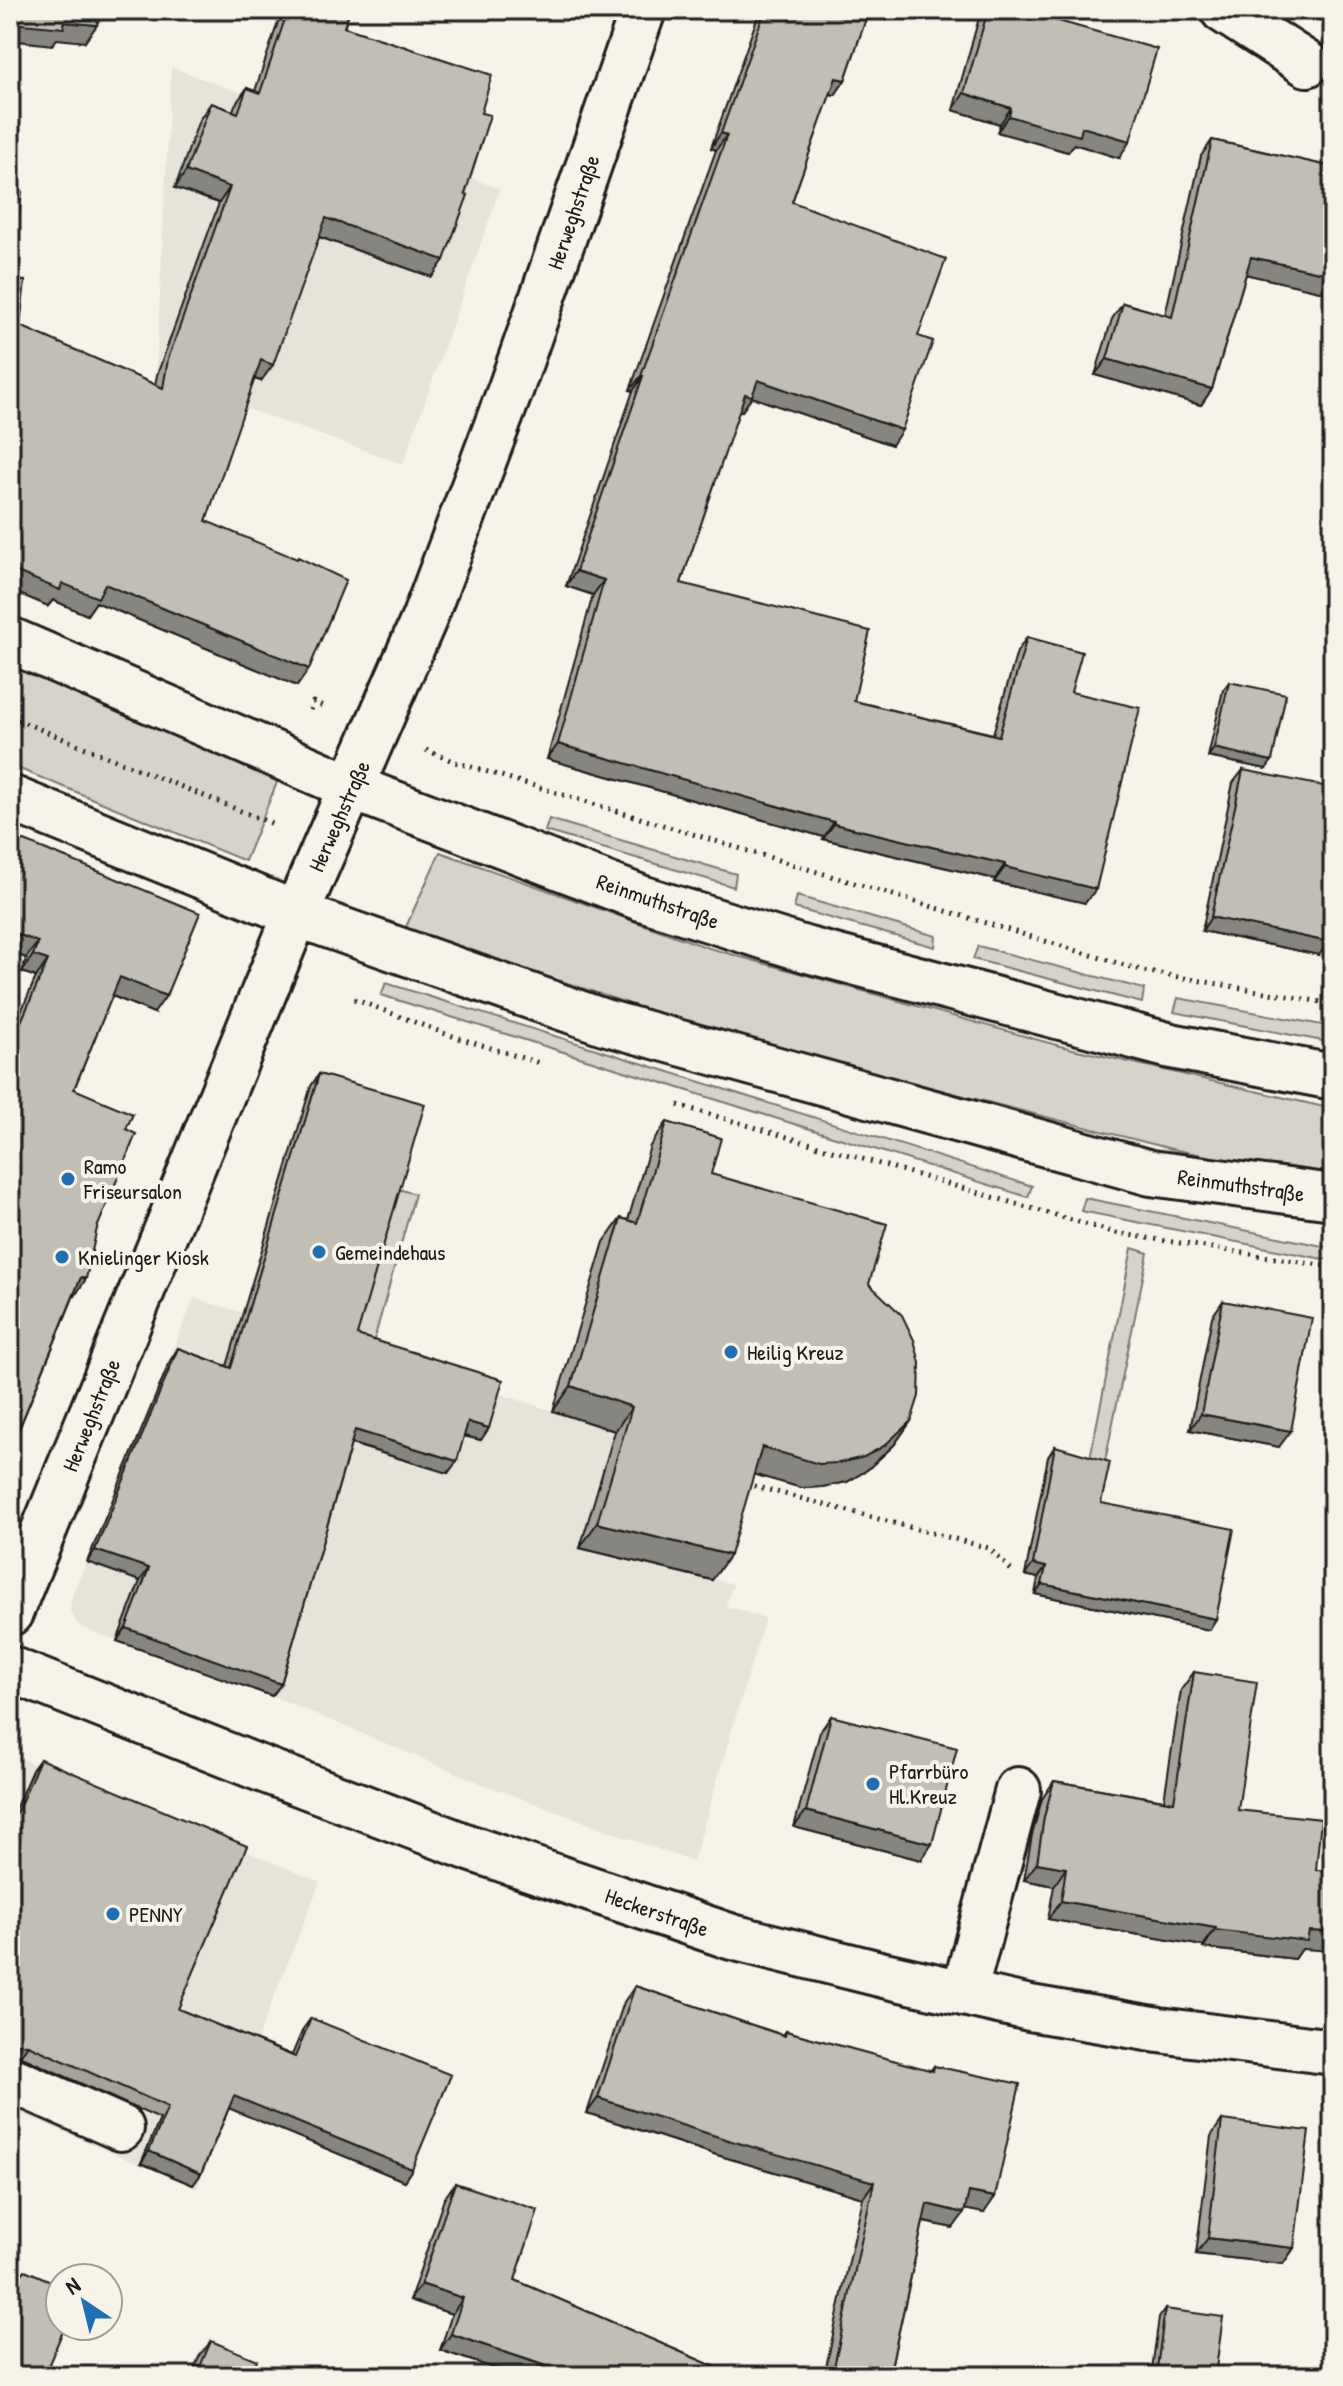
<svg xmlns="http://www.w3.org/2000/svg" width="1343" height="2386" font-family="'Patrick Hand',sans-serif">
	<style>
		.built { fill: #e6e3d9 }
		.green { fill: #d7d3cb; stroke: #7a7874; stroke-width: 2 }
		.lines { fill: none; stroke-linecap: round; stroke-linejoin: round }
		.minor-casing { stroke: #1c1c1c; stroke-width: 50 }
		.path { stroke: #1c1c1c; stroke-width: 5; stroke-dasharray: 2 6; stroke-linecap: butt }
		.minor { stroke: #f7f3e8; stroke-width: 44 }
		.wall { fill: #a5a39c; stroke: #1c1c1c; stroke-width: 2 }
		.shaded-wall { fill: #86857f; stroke: #1c1c1c; stroke-width: 2 }
		.building { fill: #c0beb5; stroke: #1c1c1c; stroke-width: 2 }
		.poi-dot { fill: #1f6fb2; stroke: #f7f3e8; stroke-width: 3 }
		.labels { text-anchor: middle; stroke-width: 8; stroke-linejoin: round; paint-order: stroke }
		.street-label { font-size: 22px; fill: #1c1c1c; stroke: #f7f3e8 }
		.poi-label { font-size: 22px; fill: #1c1c1c; stroke: #f7f3e8; text-anchor: start }
	</style>
	<rect width="100%" height="100%" fill="#f7f3e8"/>
	<filter id="ink" filterUnits="userSpaceOnUse"><feTurbulence type="fractalNoise" baseFrequency=".0125" numOctaves="2"/><feDisplacementMap in="SourceGraphic" scale="16" xChannelSelector="R" yChannelSelector="G"/><feConvolveMatrix kernelMatrix="1 2 1 2 8 2 1 2 1" color-interpolation-filters="sRGB"/></filter>
	<g filter="url(#ink)">
		<g class="built">
			<path d="M 171,67 L 500,189 L 403,464 L 156,377 Z"/>
			<path d="M 194,1298 L 349,1345 L 618,1432 L 646,1562 L 733,1584 L 726,1606 L 765,1618 L 693,1862 L 485,1785 L 272,1696 L 80,1627 L 70,1612 L 72,1596 Z"/>
			<path d="M 10,1754 L 320,1882 L 197,2189 L 10,2109 Z"/>
		</g>
		<g class="green">
			<path d="M 10,665 L 280,775 L 245,861 L 10,765 Z"/>
			<path d="M 549,819 L 736,874 L 734,887 L 545,831 Z"/>
			<path d="M 440,852 L 709,948 L 1060,1046 L 1333,1109 L 1333,1181 L 1172,1149 L 720,1034 L 405,929 Z"/>
			<path d="M 797,896 L 936,936 L 935,947 L 794,908 Z"/>
			<path d="M 978,946 L 1144,989 L 1142,1003 L 973,959 Z"/>
			<path d="M 386,983 L 1032,1186 L 1028,1197 L 381,995 Z"/>
			<path d="M 1178,998 L 1333,1027 L 1333,1043 L 1174,1012 Z"/>
			<path d="M 395,1188 L 415,1194 L 370,1354 L 350,1345 Z"/>
			<path d="M 1085,1198 L 1333,1248 L 1333,1261 L 1081,1211 Z"/>
			<path d="M 1132,1248 L 1148,1253 L 1103,1471 L 1088,1468 Z"/>
		</g>
		<g class="lines">
			<g class="minor-casing">
				<g id="minor">
					<path d="M 1223,10 L 1307,64"/>
					<path d="M 10,640 L 351,787 L 641,898 L 808,950 L 1171,1046 L 1333,1077"/>
					<path d="M 10,798 L 296,914 L 604,1022 L 1151,1173 L 1333,1197"/>
					<path d="M 10,1613 L 296,914 L 424,619 L 511,388 L 643,10"/>
					<path d="M 10,1669 L 254,1766 L 470,1848 L 732,1937 L 884,1975 L 1030,2008 L 1159,2030 L 1333,2052"/>
					<path d="M 964,1993 L 1018,1790"/>
					<path d="M 10,2079 L 121,2128"/>
				</g>
			</g>
			<g class="path">
				<path d="M 310,710 L 313,702 L 325,707"/>
				<path d="M 10,717 L 273,824"/>
				<path d="M 426,750 L 455,762 L 1144,971 L 1333,1004"/>
				<path d="M 354,999 L 446,1034 L 542,1064"/>
				<path d="M 678,1105 L 1116,1233 L 1333,1267"/>
				<path d="M 746,1484 L 989,1548 L 1011,1570"/>
			</g>
			<use href="#minor" class="minor"/>
		</g>
		<g class="wall">
			<path d="M 282,10 L 350,10 L 344,27 L 481,113 L 432,277 L 319,237 L 261,381 L 254,379 L 206,521 L 309,669 L 297,686 L 96,602 L 87,615 L 53,600 L 48,606 L 11,280 L 20,326 L 155,385 L 157,375 L 219,203 L 175,188 L 199,120 L 211,103 L 233,111 L 235,105 L 247,88 L 255,91 Z"/>
			<path d="M 760,10 L 869,10 L 845,80 L 835,95 L 830,94 L 792,202 L 918,336 L 892,445 L 752,397 L 742,411 L 739,410 L 681,583 L 854,701 L 993,734 L 1017,652 L 1027,637 L 1071,692 L 1096,889 L 1085,903 L 994,882 L 995,879 L 823,839 L 824,837 L 547,759 L 593,595 L 566,586 L 633,391 L 630,390 L 716,150 L 711,148 Z"/>
			<path d="M 984,10 L 1020,10 L 1119,158 L 1074,144 L 1068,152 L 997,132 L 1000,124 L 953,110 L 979,18 Z"/>
			<path d="M 1212,140 L 1333,167 L 1333,294 L 1246,274 L 1212,389 L 1201,405 L 1095,375 L 1112,319 L 1123,303 L 1165,315 L 1201,156 Z"/>
			<path d="M 1229,682 L 1266,769 L 1208,757 L 1223,690 Z"/>
			<path d="M 1243,770 L 1319,955 L 1202,931 L 1233,783 Z"/>
			<path d="M 10,835 L 154,1013 L 112,996 L 74,1089 L 126,1129 L 97,1228 L 75,1296 L 74,1295 L 10,1451 L 10,1037 L 36,977 L 22,972 L 26,958 L 10,952 Z"/>
			<path d="M 319,1074 L 357,1335 L 481,1440 L 464,1436 L 448,1473 L 351,1444 L 281,1684 L 272,1696 L 117,1641 L 140,1581 L 87,1562 L 170,1361 L 178,1348 L 227,1366 L 311,1086 Z"/>
			<path d="M 667,1122 L 711,1174 L 869,1284 L 911,1421 L 894,1445 L 867,1470 L 847,1482 L 822,1487 L 802,1488 L 754,1474 L 712,1580 L 580,1548 L 615,1431 L 553,1411 L 604,1242 L 621,1218 L 628,1220 L 650,1146 Z"/>
			<path d="M 1223,1301 L 1279,1447 L 1190,1430 L 1212,1317 Z"/>
			<path d="M 1055,1446 L 1101,1503 L 1216,1619 L 1209,1630 L 1035,1594 L 1038,1578 L 1025,1575 L 1048,1457 Z"/>
			<path d="M 1194,1672 L 1238,1810 L 1302,1949 L 1295,1959 L 1203,1948 L 1203,1946 L 1048,1919 L 1054,1886 L 1024,1880 L 1032,1835 L 1042,1799 L 1054,1781 L 1164,1800 L 1181,1690 Z"/>
			<path d="M 831,1716 L 921,1860 L 794,1827 L 820,1732 Z"/>
			<path d="M 40,1759 L 178,2009 L 292,2055 L 303,2029 L 311,2018 L 412,2169 L 404,2181 L 229,2108 L 201,2174 L 193,2185 L 141,2163 L 160,2119 L 20,2056 L 10,2055 L 10,1821 L 32,1770 Z"/>
			<path d="M 635,1986 L 783,2035 L 786,2031 L 930,2071 L 934,2066 L 984,2213 L 965,2209 L 953,2228 L 923,2222 L 889,2376 L 824,2376 L 863,2198 L 717,2155 L 587,2113 L 624,2002 Z"/>
			<path d="M 1222,2120 L 1294,2248 L 1283,2264 L 1196,2254 L 1211,2136 Z"/>
			<path d="M 455,2183 L 515,2280 L 736,2376 L 517,2376 L 440,2350 L 452,2314 L 410,2300 L 444,2199 Z"/>
			<path d="M 1165,2309 L 1215,2376 L 1151,2376 L 1159,2318 Z"/>
			<path d="M 211,2341 L 254,2367 L 276,2376 L 191,2376 L 199,2357 Z"/>
		</g>
		<g class="shaded-wall">
			<path d="M 64,22 L 97,25 L 85,42 L 57,39 L 52,45 L 10,40 L 11,23 Z"/>
			<path d="M 836,78 L 845,80 L 835,95 L 825,93 Z"/>
			<path d="M 964,93 L 1011,108 L 1000,124 L 953,110 Z"/>
			<path d="M 1009,116 L 1082,127 L 1130,141 L 1119,158 L 1074,144 L 1068,152 L 997,132 Z"/>
			<path d="M 721,133 L 727,135 L 716,150 L 711,148 Z"/>
			<path d="M 186,171 L 230,187 L 219,203 L 175,188 Z"/>
			<path d="M 326,218 L 444,260 L 432,277 L 314,235 Z"/>
			<path d="M 1251,257 L 1333,275 L 1333,294 L 1240,273 Z"/>
			<path d="M 1107,359 L 1212,389 L 1201,405 L 1095,375 Z"/>
			<path d="M 261,360 L 273,365 L 261,381 L 249,377 Z"/>
			<path d="M 641,376 L 643,376 L 633,391 L 630,390 Z"/>
			<path d="M 758,380 L 902,430 L 892,445 L 752,397 L 742,411 L 734,409 L 745,394 Z"/>
			<path d="M 10,569 L 62,583 L 105,584 L 309,669 L 297,686 L 96,602 L 87,615 L 53,600 L 48,606 L 10,590 Z"/>
			<path d="M 576,571 L 604,580 L 593,595 L 566,586 Z"/>
			<path d="M 558,744 L 834,822 L 824,837 L 547,759 Z"/>
			<path d="M 1214,748 L 1272,761 L 1266,769 L 1208,757 Z"/>
			<path d="M 834,824 L 1005,864 L 995,879 L 823,839 Z"/>
			<path d="M 1005,867 L 1096,889 L 1085,903 L 994,882 Z"/>
			<path d="M 1211,917 L 1329,942 L 1319,955 L 1202,931 Z"/>
			<path d="M 10,931 L 38,942 L 26,958 L 10,952 Z"/>
			<path d="M 33,955 L 48,960 L 36,977 L 22,972 Z"/>
			<path d="M 120,977 L 166,996 L 154,1013 L 108,994 Z"/>
			<path d="M 81,1277 L 86,1279 L 75,1296 L 70,1294 Z"/>
			<path d="M 571,1386 L 632,1407 L 615,1431 L 553,1411 Z"/>
			<path d="M 1201,1414 L 1291,1431 L 1279,1447 L 1190,1430 Z"/>
			<path d="M 911,1421 L 894,1445 L 867,1470 L 847,1482 L 822,1487 L 802,1488 L 745,1472 L 762,1447 Z"/>
			<path d="M 468,1422 L 489,1428 L 481,1440 L 460,1435 Z"/>
			<path d="M 355,1430 L 457,1461 L 448,1473 L 346,1442 Z"/>
			<path d="M 597,1523 L 730,1555 L 712,1580 L 580,1548 Z"/>
			<path d="M 95,1550 L 149,1568 L 140,1581 L 87,1562 Z"/>
			<path d="M 1033,1564 L 1046,1567 L 1038,1578 L 1025,1575 Z"/>
			<path d="M 1042,1584 L 1216,1619 L 1209,1630 L 1035,1594 Z"/>
			<path d="M 126,1628 L 281,1684 L 272,1696 L 117,1641 Z"/>
			<path d="M 806,1811 L 932,1844 L 921,1860 L 794,1827 Z"/>
			<path d="M 1037,1863 L 1066,1868 L 1054,1886 L 1024,1880 Z"/>
			<path d="M 1061,1901 L 1216,1928 L 1203,1946 L 1048,1919 Z"/>
			<path d="M 1215,1930 L 1309,1931 L 1333,1932 L 1333,1951 L 1302,1949 L 1295,1959 L 1203,1948 Z"/>
			<path d="M 10,2041 L 28,2045 L 20,2056 L 10,2055 Z"/>
			<path d="M 234,2096 L 412,2169 L 404,2181 L 226,2107 Z"/>
			<path d="M 598,2098 L 874,2182 L 863,2198 L 717,2155 L 587,2113 Z"/>
			<path d="M 149,2151 L 201,2174 L 193,2185 L 141,2163 Z"/>
			<path d="M 969,2192 L 995,2197 L 984,2213 L 958,2208 Z"/>
			<path d="M 927,2204 L 964,2213 L 953,2228 L 916,2220 Z"/>
			<path d="M 1208,2238 L 1294,2248 L 1283,2264 L 1196,2254 Z"/>
			<path d="M 421,2284 L 463,2298 L 452,2314 L 410,2300 Z"/>
			<path d="M 451,2334 L 555,2369 L 551,2376 L 517,2376 L 440,2350 Z"/>
		</g>
		<g class="building">
			<path d="M 10,10 L 102,10 L 97,25 L 64,22 L 64,28 L 11,23 L 10,27 Z"/>
			<path d="M 288,10 L 350,10 L 344,27 L 492,75 L 481,113 L 490,115 L 465,194 L 468,195 L 444,260 L 326,218 L 273,365 L 261,360 L 206,521 L 297,559 L 298,557 L 346,580 L 309,669 L 105,584 L 98,598 L 62,583 L 60,590 L 10,569 L 10,191 L 22,192 L 11,280 L 25,281 L 20,326 L 163,388 L 168,359 L 230,187 L 186,171 L 211,103 L 238,113 L 247,88 L 260,93 Z"/>
			<path d="M 765,10 L 869,10 L 845,80 L 836,78 L 792,202 L 946,259 L 918,336 L 933,341 L 902,430 L 758,380 L 752,396 L 745,394 L 681,583 L 870,631 L 854,701 L 999,736 L 1027,637 L 1082,652 L 1071,692 L 1140,708 L 1096,889 L 1005,867 L 1005,864 L 834,824 L 834,822 L 558,744 L 604,580 L 576,571 L 643,376 L 641,376 L 727,135 L 721,133 Z"/>
			<path d="M 988,10 L 1020,10 L 1157,49 L 1130,141 L 1082,127 L 1080,136 L 1039,125 L 1009,116 L 1011,108 L 964,93 Z"/>
			<path d="M 1212,140 L 1333,167 L 1333,275 L 1251,257 L 1212,389 L 1107,359 L 1123,303 L 1172,317 Z"/>
			<path d="M 1229,682 L 1286,694 L 1272,761 L 1214,748 Z"/>
			<path d="M 1243,770 L 1333,788 L 1333,920 L 1329,942 L 1211,917 Z"/>
			<path d="M 10,835 L 200,913 L 166,996 L 120,977 L 74,1089 L 133,1114 L 126,1129 L 136,1134 L 97,1228 L 86,1279 L 81,1277 L 10,1451 L 10,1047 L 48,960 L 33,955 L 38,942 L 10,931 Z"/>
			<path d="M 319,1074 L 425,1104 L 357,1335 L 503,1380 L 489,1428 L 468,1422 L 457,1461 L 355,1430 L 281,1684 L 126,1628 L 149,1568 L 95,1550 L 178,1348 L 231,1368 Z"/>
			<path d="M 667,1122 L 721,1138 L 711,1174 L 887,1224 L 869,1284 L 902,1315 L 914,1340 L 920,1363 L 919,1396 L 911,1421 L 884,1446 L 864,1457 L 839,1463 L 819,1464 L 762,1447 L 730,1555 L 597,1523 L 632,1407 L 571,1386 L 621,1218 L 637,1223 Z"/>
			<path d="M 1223,1301 L 1312,1318 L 1291,1431 L 1201,1414 Z"/>
			<path d="M 1055,1446 L 1110,1462 L 1101,1503 L 1234,1529 L 1216,1619 L 1042,1584 L 1046,1567 L 1033,1564 Z"/>
			<path d="M 1194,1672 L 1257,1682 L 1238,1810 L 1321,1819 L 1316,1870 L 1333,1871 L 1333,1932 L 1309,1931 L 1307,1941 L 1215,1930 L 1216,1928 L 1061,1901 L 1066,1868 L 1037,1863 L 1044,1817 L 1054,1781 L 1174,1802 Z"/>
			<path d="M 831,1716 L 957,1748 L 932,1844 L 806,1811 Z"/>
			<path d="M 40,1759 L 247,1846 L 178,2009 L 295,2057 L 311,2018 L 451,2075 L 412,2169 L 234,2096 L 201,2174 L 149,2151 L 168,2107 L 28,2045 L 16,2043 L 10,2041 L 10,1828 Z"/>
			<path d="M 635,1986 L 785,2036 L 786,2031 L 933,2071 L 934,2066 L 1020,2084 L 995,2197 L 969,2192 L 964,2213 L 927,2204 L 889,2376 L 832,2376 L 874,2182 L 728,2140 L 598,2098 Z"/>
			<path d="M 1222,2120 L 1309,2131 L 1294,2248 L 1208,2238 Z"/>
			<path d="M 455,2183 L 538,2210 L 515,2280 L 736,2376 L 553,2376 L 555,2369 L 451,2334 L 463,2298 L 421,2284 Z"/>
			<path d="M 10,2267 L 23,2273 L 25,2270 L 60,2285 L 60,2326 L 65,2326 L 44,2376 L 10,2376 Z"/>
			<path d="M 1165,2309 L 1223,2317 L 1215,2376 L 1156,2376 Z"/>
			<path d="M 211,2341 L 257,2360 L 254,2367 L 276,2376 L 196,2376 Z"/>
		</g>
	</g>
	<g class="poi-dot">
		<circle cx="68" cy="1179" r="8"/>
		<circle cx="319" cy="1252" r="8"/>
		<circle cx="62" cy="1257" r="8"/>
		<circle cx="731" cy="1352" r="8"/>
		<circle cx="873" cy="1784" r="8"/>
		<circle cx="113" cy="1914" r="8"/>
	</g>
	<g class="labels">
		<g class="street-label">
			<text transform="translate(573 212) rotate(-71)" y="8">Herweghstraße</text>
			<text transform="translate(339 816) rotate(-66)" y="8">Herweghstraße</text>
			<text transform="translate(658 901) rotate(19)" y="8">Reinmuthstraße</text>
			<text transform="translate(1241 1185) rotate(8)" y="8">Reinmuthstraße</text>
			<text transform="translate(91 1415) rotate(-68)" y="8">Herweghstraße</text>
			<text transform="translate(657 1912) rotate(19)" y="8">Heckerstraße</text>
		</g>
		<g class="poi-label">
			<text x="84" y="1174">Ramo<tspan x="84" dy="25">Friseursalon</tspan></text>
			<text x="335" y="1260">Gemeindehaus</text>
			<text x="78" y="1265">Knielinger Kiosk</text>
			<text x="747" y="1360">Heilig Kreuz</text>
			<text x="889" y="1779">Pfarrbüro<tspan x="889" dy="25">Hl.Kreuz</tspan></text>
			<text x="129" y="1922">PENNY</text>
		</g>
	</g>
	<rect width="1343" height="2386" fill="none" stroke="#f7f3e8" stroke-width="40"/>
	<rect x="20" y="20" width="1303" height="2346" fill="none" stroke="#1c1c1c" stroke-width="3" filter="url(#ink)"/>
	<g transform="translate(84 2302) rotate(325)"><circle r="38" fill="#f7f3e8" stroke="#9f9d96" stroke-width="2"/>
	<path d="M0-6L14 30L0 20L-14 30Z" fill="#1f6fb2"/>
	<text y="-12" font-size="22" font-weight="bold" text-anchor="middle" fill="#1c1c1c">N</text>
	</g>
</svg>
